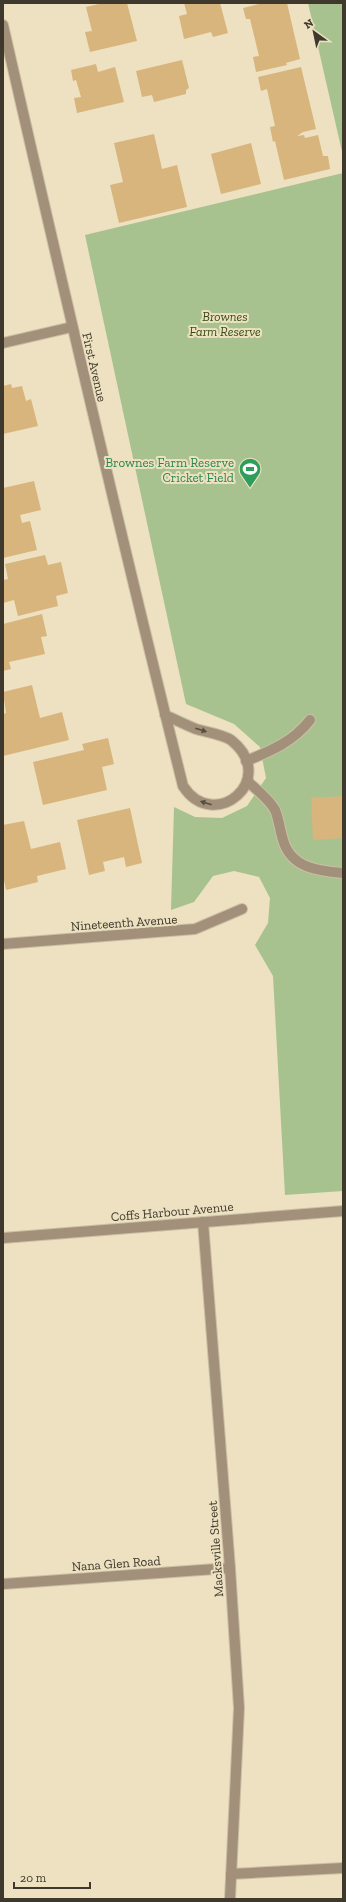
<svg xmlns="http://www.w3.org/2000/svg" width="346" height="1902" font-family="'Zilla Slab',serif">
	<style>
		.green { fill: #a8c28f }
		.building { fill: #d8b57c }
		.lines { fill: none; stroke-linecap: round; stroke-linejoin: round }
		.minor-casing { stroke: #cabfa3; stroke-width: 12 }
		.minor { stroke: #a3907b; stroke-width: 10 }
		.oneway { fill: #574f40 }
		.labels { text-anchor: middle; stroke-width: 4; stroke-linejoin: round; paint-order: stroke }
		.park-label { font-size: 13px; font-style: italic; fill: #334d0f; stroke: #ede1c1 }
		.street-label { font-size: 13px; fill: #3e392c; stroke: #ede1c1 }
		.leisure-label { font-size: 13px; fill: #27864d; stroke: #ede1c1; text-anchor: end }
	</style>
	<rect width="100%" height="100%" fill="#ede1c1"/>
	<g class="green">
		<path d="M 308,3 L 343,3 L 343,156 Z"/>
		<path d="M 343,173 L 343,1191 L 285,1195 L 273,976 L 255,945 L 268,923 L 270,898 L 259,877 L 234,871 L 213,876 L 194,902 L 171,910 L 174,807 L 195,817 L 222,818 L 247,806 L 266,778 L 260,747 L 234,724 L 186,704 L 85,235 Z"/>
	</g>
	<g class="building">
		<path d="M 103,3 L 127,3 L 137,41 L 90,52 L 85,32 L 92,31 L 86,7 Z"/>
		<path d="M 184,3 L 220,3 L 228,33 L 213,37 L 211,32 L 184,39 L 179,16 L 187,14 Z"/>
		<path d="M 263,3 L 287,3 L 300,59 L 286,63 L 287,65 L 256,72 L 253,57 L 259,56 L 250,19 L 246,19 L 243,8 Z"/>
		<path d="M 182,60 L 189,88 L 186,90 L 186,94 L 154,102 L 152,95 L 142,97 L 136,71 Z"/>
		<path d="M 96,64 L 98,72 L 115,67 L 124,102 L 77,113 L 74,98 L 81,97 L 76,80 L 73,81 L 71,70 Z"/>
		<path d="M 301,67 L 316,129 L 303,132 L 297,136 L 304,135 L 305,138 L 318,135 L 323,156 L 328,156 L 330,169 L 284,180 L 275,141 L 273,142 L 270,127 L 275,126 L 267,89 L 261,91 L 258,77 Z"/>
		<path d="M 154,134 L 162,169 L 177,165 L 187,207 L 119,223 L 110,185 L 123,182 L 114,143 Z"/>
		<path d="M 251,143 L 261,184 L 221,194 L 211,154 Z"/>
		<path d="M 11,384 L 12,388 L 22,386 L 26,401 L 31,399 L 38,426 L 3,434 L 3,386 Z"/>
		<path d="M 34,481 L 41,510 L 20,515 L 22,523 L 30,521 L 37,550 L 3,558 L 3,488 Z"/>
		<path d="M 45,555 L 48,565 L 61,562 L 68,593 L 56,596 L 58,606 L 18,616 L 14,600 L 3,603 L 3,580 L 8,579 L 5,564 Z"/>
		<path d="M 42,614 L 47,636 L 41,637 L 45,654 L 9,662 L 11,669 L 3,671 L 3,624 Z"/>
		<path d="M 32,685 L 40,718 L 62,712 L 69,740 L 3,756 L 3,714 L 6,713 L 3,692 Z"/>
		<path d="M 108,738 L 114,764 L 102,767 L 107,790 L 43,805 L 33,762 L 84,750 L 82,744 Z"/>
		<path d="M 343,796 L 343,838 L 313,840 L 311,798 Z"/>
		<path d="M 130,808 L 142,863 L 126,867 L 124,857 L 103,862 L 105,871 L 89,875 L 77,820 Z"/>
		<path d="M 24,821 L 31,849 L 60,842 L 66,869 L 37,876 L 38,882 L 6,890 L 3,875 L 3,825 Z"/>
	</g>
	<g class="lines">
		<g class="minor-casing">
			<g id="minor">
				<path d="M 3,25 C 61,279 120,533 183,786 C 214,834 280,779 231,740 C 222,734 206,732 196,729 C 186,725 176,720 165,715"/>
				<path d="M 3,343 L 72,327"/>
				<path d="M 246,761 C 271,751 294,741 310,720"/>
				<path d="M 247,781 C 257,790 269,799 275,810 C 279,819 280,831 283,840 C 291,868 318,871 343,873"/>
				<path d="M 3,944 L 195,929 L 242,909"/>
				<path d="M 203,1222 L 230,1568 L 239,1708 L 230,1899"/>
				<path d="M 3,1238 L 343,1211"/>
				<path d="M 3,1584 L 230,1568"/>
				<path d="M 231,1874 L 343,1868"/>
			</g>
		</g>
		<use href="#minor" class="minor"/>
	</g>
	<defs><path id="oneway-solid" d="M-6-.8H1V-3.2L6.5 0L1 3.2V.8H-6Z"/></defs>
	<g class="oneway">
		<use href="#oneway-solid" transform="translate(201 730) rotate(17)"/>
		<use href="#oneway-solid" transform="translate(206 803) rotate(-162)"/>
	</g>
	<defs>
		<g id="stadium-pin" transform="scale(1.15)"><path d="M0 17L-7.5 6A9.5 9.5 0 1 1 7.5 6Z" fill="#2e9e5b" stroke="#ede1c1"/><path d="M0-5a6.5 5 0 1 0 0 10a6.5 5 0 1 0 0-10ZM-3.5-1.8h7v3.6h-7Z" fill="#fff"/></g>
	</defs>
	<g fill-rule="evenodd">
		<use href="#stadium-pin" x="250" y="469"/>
	</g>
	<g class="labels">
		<g class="park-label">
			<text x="225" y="321">Brownes<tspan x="225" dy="15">Farm Reserve</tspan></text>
		</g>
		<g class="street-label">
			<text transform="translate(95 367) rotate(77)" y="5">First Avenue</text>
			<text transform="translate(124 922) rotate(-4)" y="5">Nineteenth Avenue</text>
			<text transform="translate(172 1211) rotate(-5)" y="5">Coffs Harbour Avenue</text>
			<text transform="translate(215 1549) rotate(-94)" y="5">Macksville Street</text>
			<text transform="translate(116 1563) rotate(-4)" y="5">Nana Glen Road</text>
		</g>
		<g class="leisure-label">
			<text x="234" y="467">Brownes Farm Reserve<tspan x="234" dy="15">Cricket Field</tspan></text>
		</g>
	</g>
	<rect width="346" height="1902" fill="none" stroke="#3e392c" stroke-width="8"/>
	<g transform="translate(314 32) rotate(327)" stroke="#ede1c1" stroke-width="3" paint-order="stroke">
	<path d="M0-3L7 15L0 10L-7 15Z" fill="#3e392c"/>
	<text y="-6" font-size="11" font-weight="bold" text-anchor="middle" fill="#3e392c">N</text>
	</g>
	<path d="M14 1882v6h76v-6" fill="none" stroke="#3e392c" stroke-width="2"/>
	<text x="20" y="1882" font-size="12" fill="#3e392c" stroke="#ede1c1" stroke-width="3" paint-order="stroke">20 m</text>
</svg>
